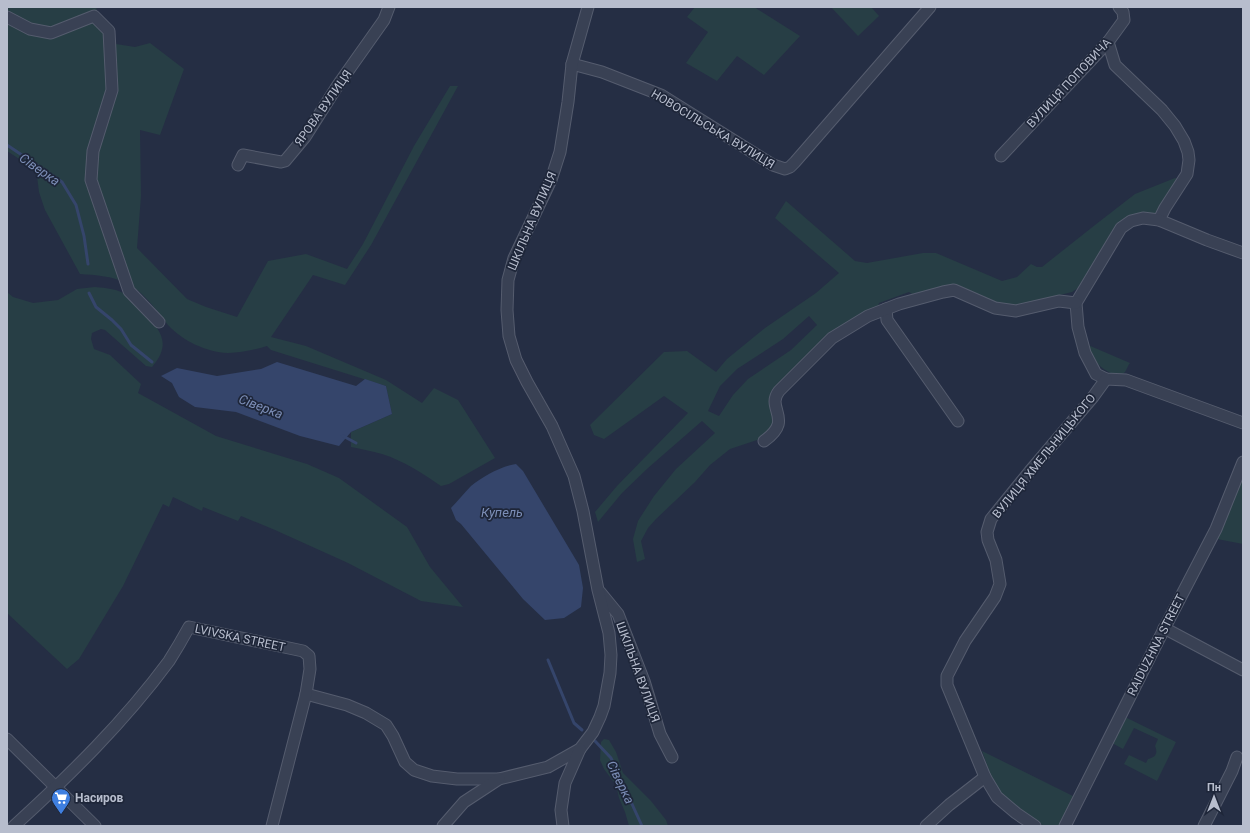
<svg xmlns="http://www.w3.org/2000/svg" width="1250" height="833" font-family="Roboto,sans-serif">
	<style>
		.green { fill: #273e45; fill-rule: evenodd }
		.water { fill: #35456b }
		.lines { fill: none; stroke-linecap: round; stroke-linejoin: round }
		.stream { stroke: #35456b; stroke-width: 3 }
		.street-casing { stroke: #555c6e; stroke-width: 13 }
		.street { stroke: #394154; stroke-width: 11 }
		.labels { text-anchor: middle; stroke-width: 3.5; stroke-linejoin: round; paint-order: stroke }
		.street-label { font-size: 12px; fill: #b7bdcd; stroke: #1e2639 }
		.poi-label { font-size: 12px; font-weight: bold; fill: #b7bdcd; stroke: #1e2639; text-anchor: start }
		.water-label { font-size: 13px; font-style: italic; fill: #7c8eb7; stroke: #1e2639 }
	</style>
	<rect width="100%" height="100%" fill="#252e44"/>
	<g class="green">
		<path d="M 7,7 L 96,7 L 104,33 L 116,44 L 135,47 L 150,43 L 184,69 L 160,135 L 140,130 L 141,196 L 137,248 L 187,299 L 206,307 L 237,317 L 268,261 L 306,254 L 347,269 L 363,244 L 414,146 L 450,86 L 458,86 L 371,245 L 345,285 L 313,275 L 271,337 L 306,346 L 386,380 L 422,403 L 434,388 L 458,400 L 495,458 L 449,484 L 441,486 C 422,473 404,461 382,454 C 372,451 361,449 351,447 L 351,432 L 392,414 L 386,386 L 271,350 L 267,346 C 254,350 241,353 228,353 C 206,352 183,341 168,325 C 156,310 145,293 128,284 C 114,276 95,275 80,274 L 45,210 L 39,192 L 37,176 L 30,166 L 7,151 Z"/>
		<path d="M 695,7 L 754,7 L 800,36 L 764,75 L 737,56 L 717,81 L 686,63 L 708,32 L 687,17 Z"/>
		<path d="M 831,7 L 871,7 L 879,16 L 858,36 Z"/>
		<path d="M 1175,178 L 1181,179 L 1158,212 L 1152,215 L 1120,224 L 1113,230 L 1081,286 L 1072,292 L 1016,306 L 996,303 L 977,295 L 964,288 L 953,285 L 912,294 L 909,292 L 879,303 L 878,308 L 777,389 L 775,427 L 760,439 L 730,449 L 710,465 L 695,482 L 656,519 L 648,528 L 641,541 L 645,559 L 637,562 L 633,539 L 638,521 L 654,496 L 676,469 L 715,433 L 702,421 L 648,468 L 622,493 L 598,522 L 595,512 L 617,486 L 688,413 L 664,396 L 604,439 L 594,435 L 590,425 L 664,352 L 687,351 L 716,372 L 727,359 L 765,328 L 816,293 L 839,273 L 775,218 L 786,201 L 855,261 L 867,263 L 923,253 L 936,253 L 1002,281 L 1017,277 L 1031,264 L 1037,267 L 1042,267 L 1095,225 L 1135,194 ZM 809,316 L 817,325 L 791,350 L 748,379 L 733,395 L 719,416 L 708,411 L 720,386 L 737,369 L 783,339 Z"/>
		<path d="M 95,287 C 106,288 119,289 128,296 C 133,300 138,307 143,312 C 161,330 172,344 152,367 L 146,366 L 105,330 L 101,329 L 92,333 L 91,339 L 94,349 L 110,355 L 141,384 L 138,393 L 216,436 L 307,464 L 339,478 L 407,527 L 430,567 L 463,607 L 421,601 L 348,563 L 275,530 L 241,516 L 238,521 L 203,507 L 202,511 L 173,497 L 169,507 L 163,504 L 123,586 L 79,659 L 67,669 L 7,613 L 7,292 L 13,297 L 33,303 L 58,300 L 77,289 Z"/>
		<path d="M 1088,345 L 1130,363 C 1128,365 1127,369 1125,372 C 1118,380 1102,369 1097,363 C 1093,358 1091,352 1088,345 Z"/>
		<path d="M 1243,475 L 1243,544 L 1217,539 L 1221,531 Z"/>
		<path d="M 1125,717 L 1176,742 L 1157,781 L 1124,764 L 1129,755 L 1146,763 L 1148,759 C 1156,757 1158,753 1155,746 L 1158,739 L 1134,728 L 1123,749 L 1112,743 Z"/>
		<path d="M 604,739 L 609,740 L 616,752 L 623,773 L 651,801 L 666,820 L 668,826 L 629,826 L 625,812 L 619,798 L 616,785 L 604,769 L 600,760 L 601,742 Z"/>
		<path d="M 982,751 L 1075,797 L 1060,826 L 1044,826 L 1019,810 L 1001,794 L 991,776 Z"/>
	</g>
	<g class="water">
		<path d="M 277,362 L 356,386 L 365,379 L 386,386 L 392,414 L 351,432 L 339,446 L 300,436 L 236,412 L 195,407 L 179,397 L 172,383 L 161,376 L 177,368 L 217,376 L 261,369 Z"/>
		<path d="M 516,464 L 523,471 L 579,565 L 583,588 L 581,607 L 564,618 L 545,620 L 523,599 L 461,524 L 456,520 L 451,508 C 458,501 464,493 471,486 C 482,477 501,466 516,464 Z"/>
	</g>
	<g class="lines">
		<g class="stream">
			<path d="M 7,145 L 62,182 L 76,205 L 84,236 L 88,264"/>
			<path d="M 89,293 L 96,307 L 112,320 L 121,329 L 131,345 L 152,362"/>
			<path d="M 343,436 L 356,443"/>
			<path d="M 548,660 L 574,723 L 582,730"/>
			<path d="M 595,741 L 611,758 L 642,826"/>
		</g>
		<g class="street-casing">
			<g id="street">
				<path d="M 7,17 L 30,29 L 51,33 L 94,16 L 109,31 L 112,90 L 93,151 L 91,180 L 129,291 L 159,322"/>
				<path d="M 1108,42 L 1115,65 L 1162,110 L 1175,126 L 1184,141 L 1188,152 L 1189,160 L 1187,174 L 1165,208 L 1159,220"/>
				<path d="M 572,64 L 602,72 L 661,95 L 773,165 L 785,169 L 790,167 L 795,162 L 930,7"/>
				<path d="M 1001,156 L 1108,42 L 1124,20 L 1123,12 L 1119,7"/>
				<path d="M 238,165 L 243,155 L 281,162 L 285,161 L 305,137 L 338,85 L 384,20 L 389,7"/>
				<path d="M 1243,253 L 1207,240 L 1159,220 L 1143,218 L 1131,221 L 1121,228 L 1076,303 L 1078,327 L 1085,353 L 1096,374 L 1106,379 L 1126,380 L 1243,423"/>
				<path d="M 886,309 L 887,320 L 958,421"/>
				<path d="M 764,441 C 795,419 765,409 779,391 L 832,338 L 868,316 L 899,304 L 943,292 L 954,290 L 995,308 L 1016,311 L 1059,301 L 1076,303"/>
				<path d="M 600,592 L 618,614 L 644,681 L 660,734 L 672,757"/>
				<path d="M 1164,628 L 1243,670"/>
				<path d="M 306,694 L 347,705 L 366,713 L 386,725 L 393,736 L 405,762 L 414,770 L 432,776 L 457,779 L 499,779 L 548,767 L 580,749 L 593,732 L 600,717 L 604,706 L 610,673 L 611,655 L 609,633 L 598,590 L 583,511 L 574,476 L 552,426 L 527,382 L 516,360 L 509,336 L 507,310 L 508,280 L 514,258 L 551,180 L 560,152 L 568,102 L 572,64 L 588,7"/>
				<path d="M 7,739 L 95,826"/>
				<path d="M 14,826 C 70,775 124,722 169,661 C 176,650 183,638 189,627 L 303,651 L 309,656 L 310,669 L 306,694 L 272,826"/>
				<path d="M 443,826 L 464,802 L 499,779"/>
				<path d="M 563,826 L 561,810 L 565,783 L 580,749"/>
				<path d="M 926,826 L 949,805 L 985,777"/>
				<path d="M 1035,826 L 1016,813 L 997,797 L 985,777 L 947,685 L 947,676 L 965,641 L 995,597 L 1000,584 L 996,560 L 988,540 L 987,532 L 991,519 L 1030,471 L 1093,397 L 1106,379"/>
				<path d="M 1065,826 L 1163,631 L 1216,529 L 1243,462"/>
				<path d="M 1204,826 L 1232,771 L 1237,757"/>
			</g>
		</g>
		<use href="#street" class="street"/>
	</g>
	<defs>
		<g id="supermarket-pin" transform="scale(1)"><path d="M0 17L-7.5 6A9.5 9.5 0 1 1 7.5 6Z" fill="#3f7fe0" stroke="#1e2639"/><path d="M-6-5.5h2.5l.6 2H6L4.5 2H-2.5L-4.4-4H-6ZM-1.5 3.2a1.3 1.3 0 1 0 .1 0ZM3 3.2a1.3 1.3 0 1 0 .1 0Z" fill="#fff"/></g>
	</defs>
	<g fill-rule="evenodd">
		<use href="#supermarket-pin" x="61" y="798"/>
	</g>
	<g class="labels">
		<g class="street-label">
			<text transform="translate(1069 83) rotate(-47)" y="4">ВУЛИЦЯ ПОПОВИЧА</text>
			<text transform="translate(323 108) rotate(-55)" y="4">ЯРОВА ВУЛИЦЯ</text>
			<text transform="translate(713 129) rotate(31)" y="4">НОВОСІЛЬСЬКА ВУЛИЦЯ</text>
			<text transform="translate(532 221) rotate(-67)" y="4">ШКІЛЬНА ВУЛИЦЯ</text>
			<text transform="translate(1044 456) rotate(-51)" y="4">ВУЛИЦЯ ХМЕЛЬНИЦЬКОГО</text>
			<text transform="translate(240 638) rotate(12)" y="4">LVIVSKA STREET</text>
			<text transform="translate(1156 645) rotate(-63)" y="4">RAIDUZHNA STREET</text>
			<text transform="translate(638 672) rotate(70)" y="4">ШКІЛЬНА ВУЛИЦЯ</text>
		</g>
		<g class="poi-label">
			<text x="75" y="802">Насиров</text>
		</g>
		<g class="water-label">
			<text transform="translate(40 169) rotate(35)" y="5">Сіверка</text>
			<text transform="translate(261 406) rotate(21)" y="5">Сіверка</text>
			<text x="502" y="517">Купель</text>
			<text transform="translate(621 782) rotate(64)" y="5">Сіверка</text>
		</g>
	</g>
	<rect width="1250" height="833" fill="none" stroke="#b7bdcd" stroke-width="16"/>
	<g transform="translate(1214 797)" stroke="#1e2639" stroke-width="3" paint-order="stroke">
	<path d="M0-3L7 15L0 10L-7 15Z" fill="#b7bdcd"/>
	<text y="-6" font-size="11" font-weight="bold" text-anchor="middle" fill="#b7bdcd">Пн</text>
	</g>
</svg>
